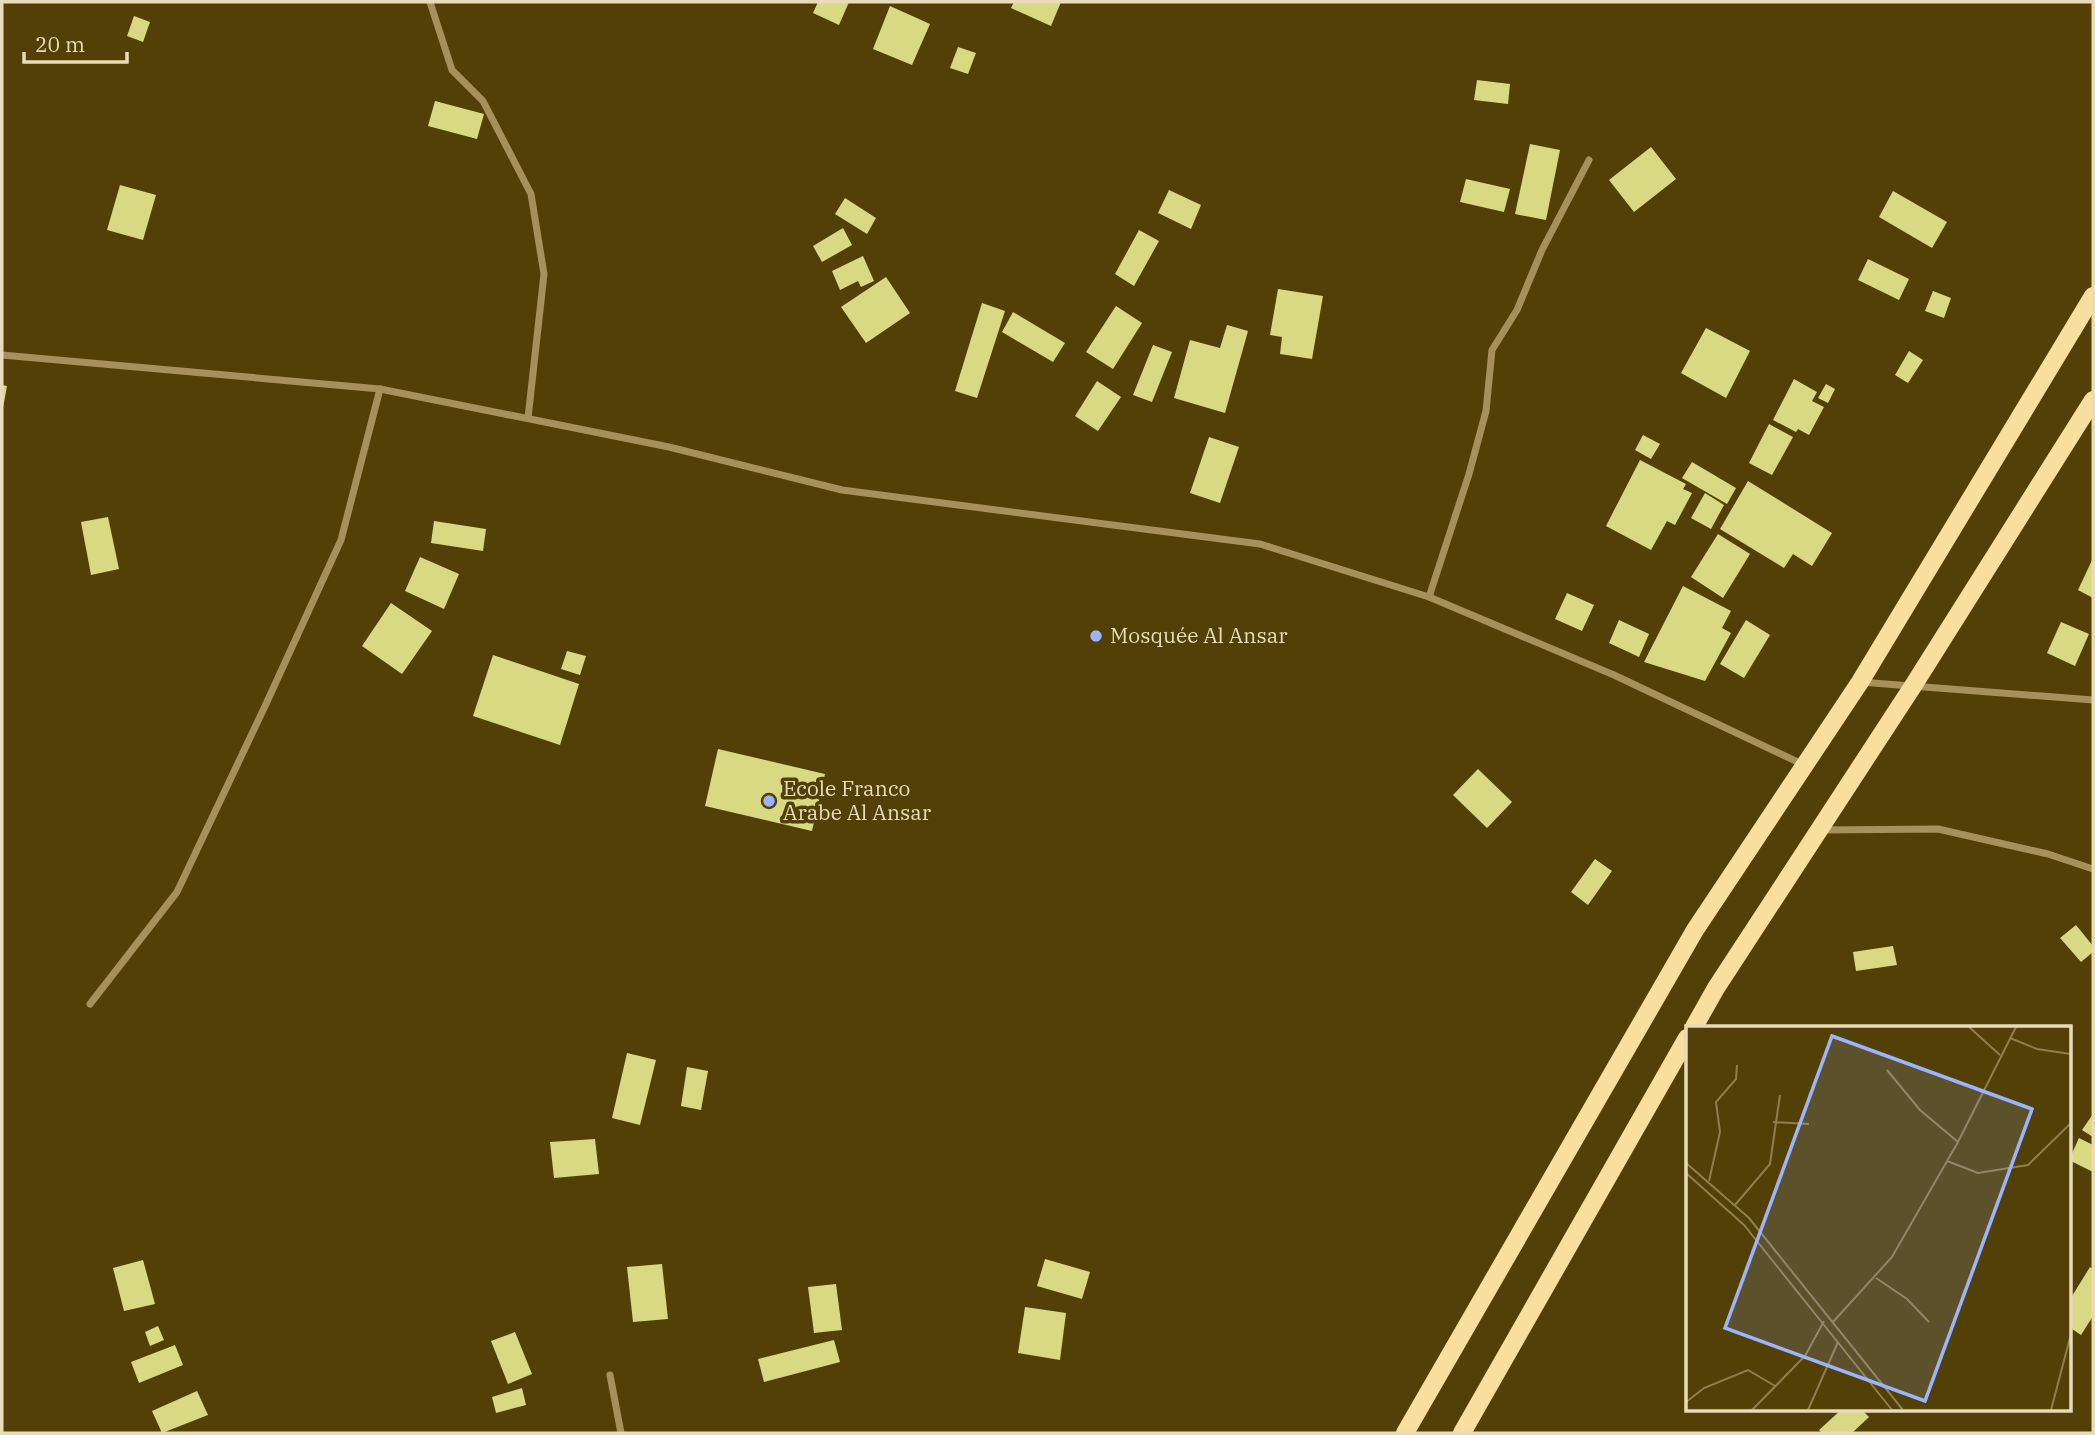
<svg xmlns="http://www.w3.org/2000/svg" width="2095" height="1435" font-family="'IBM Plex Serif',serif">
	<style>
		.building { fill: #d9d983 }
		.lines { fill: none; stroke-linecap: round; stroke-linejoin: round }
		.street { stroke: #a6905b; stroke-width: 7 }
		.primary { stroke: #f8de9f; stroke-width: 18 }
		.poi-dot { fill: #9ab5fd; stroke: #534007; stroke-width: 2.5 }
		.labels { text-anchor: middle; stroke-width: 7; stroke-linejoin: round; paint-order: stroke }
		.poi-label { font-size: 21px; fill: #e9dbba; stroke: #534007; text-anchor: start }
		.inset-road { fill: none; stroke: #8f7e4f; stroke-width: 2 }
		.view { fill: #9ab5fd; fill-opacity: 0.15; stroke: #9ab5fd; stroke-width: 3.5 }
		.inset-edge { fill: none; stroke: #e9dbba; stroke-width: 3.5 }
	</style>
	<rect width="100%" height="100%" fill="#534007"/>
	<g class="building">
		<path d="M 818,2 L 849,2 L 839,25 L 813,13 Z"/>
		<path d="M 1014,2 L 1061,2 L 1051,26 L 1011,8 Z"/>
		<path d="M 890,6 L 930,24 L 912,65 L 873,49 Z"/>
		<path d="M 134,16 L 150,22 L 143,42 L 127,36 Z"/>
		<path d="M 958,47 L 976,53 L 968,74 L 950,68 Z"/>
		<path d="M 1477,80 L 1510,84 L 1508,104 L 1474,100 Z"/>
		<path d="M 435,101 L 484,114 L 477,139 L 428,126 Z"/>
		<path d="M 1530,144 L 1560,150 L 1546,220 L 1515,214 Z"/>
		<path d="M 1651,147 L 1676,179 L 1634,212 L 1609,180 Z"/>
		<path d="M 1466,179 L 1510,189 L 1504,212 L 1460,202 Z"/>
		<path d="M 120,185 L 156,195 L 143,240 L 107,230 Z"/>
		<path d="M 1169,190 L 1201,205 L 1191,229 L 1158,213 Z"/>
		<path d="M 1893,191 L 1947,222 L 1932,248 L 1879,217 Z"/>
		<path d="M 845,198 L 876,218 L 867,234 L 835,214 Z"/>
		<path d="M 843,228 L 852,245 L 822,262 L 813,246 Z"/>
		<path d="M 1139,230 L 1159,241 L 1134,286 L 1115,274 Z"/>
		<path d="M 863,256 L 874,281 L 861,287 L 858,281 L 840,290 L 832,271 Z"/>
		<path d="M 1868,259 L 1909,279 L 1899,300 L 1858,280 Z"/>
		<path d="M 886,277 L 910,313 L 866,343 L 841,307 Z"/>
		<path d="M 1278,289 L 1323,296 L 1312,359 L 1280,354 L 1282,337 L 1270,335 Z"/>
		<path d="M 1933,291 L 1951,298 L 1944,318 L 1925,311 Z"/>
		<path d="M 982,303 L 1005,311 L 977,398 L 955,391 Z"/>
		<path d="M 1116,306 L 1142,323 L 1113,369 L 1086,352 Z"/>
		<path d="M 1013,312 L 1065,343 L 1053,362 L 1002,332 Z"/>
		<path d="M 1227,325 L 1248,331 L 1225,413 L 1174,398 L 1190,340 L 1220,348 Z"/>
		<path d="M 1706,328 L 1750,351 L 1726,398 L 1681,373 Z"/>
		<path d="M 1153,345 L 1172,352 L 1152,402 L 1133,395 Z"/>
		<path d="M 1909,351 L 1923,360 L 1908,383 L 1895,375 Z"/>
		<path d="M 1794,379 L 1817,392 L 1812,401 L 1824,407 L 1809,435 L 1798,429 L 1796,432 L 1773,420 Z"/>
		<path d="M 1097,381 L 1121,397 L 1098,431 L 1075,416 Z"/>
		<path d="M 1826,384 L 1835,389 L 1828,403 L 1818,398 Z"/>
		<path d="M 2,385 L 7,386 L 3,408 L 2,408 Z"/>
		<path d="M 1769,424 L 1793,437 L 1772,475 L 1749,463 Z"/>
		<path d="M 1643,435 L 1660,444 L 1651,459 L 1635,450 Z"/>
		<path d="M 1209,437 L 1239,447 L 1220,503 L 1190,493 Z"/>
		<path d="M 1640,460 L 1686,484 L 1683,489 L 1692,493 L 1675,525 L 1667,521 L 1651,550 L 1606,526 Z"/>
		<path d="M 1692,462 L 1736,488 L 1727,504 L 1682,478 Z"/>
		<path d="M 1748,481 L 1832,533 L 1812,566 L 1793,554 L 1784,568 L 1720,529 Z"/>
		<path d="M 1705,493 L 1724,505 L 1711,529 L 1691,518 Z"/>
		<path d="M 108,517 L 119,569 L 91,575 L 81,522 Z"/>
		<path d="M 434,521 L 486,529 L 483,551 L 431,543 Z"/>
		<path d="M 1718,534 L 1750,554 L 1723,598 L 1691,577 Z"/>
		<path d="M 420,557 L 459,574 L 444,609 L 405,591 Z"/>
		<path d="M 2093,558 L 2093,598 L 2078,590 Z"/>
		<path d="M 1683,586 L 1731,611 L 1722,628 L 1731,633 L 1705,681 L 1644,662 Z"/>
		<path d="M 1567,593 L 1594,605 L 1582,631 L 1555,619 Z"/>
		<path d="M 391,603 L 432,631 L 402,674 L 362,646 Z"/>
		<path d="M 1619,620 L 1649,634 L 1639,657 L 1609,643 Z"/>
		<path d="M 1746,620 L 1770,635 L 1744,678 L 1720,664 Z"/>
		<path d="M 2061,622 L 2089,634 L 2075,666 L 2047,653 Z"/>
		<path d="M 567,651 L 586,656 L 580,675 L 561,669 Z"/>
		<path d="M 493,655 L 579,684 L 560,745 L 473,716 Z"/>
		<path d="M 718,749 L 825,774 L 812,831 L 705,806 Z"/>
		<path d="M 1478,769 L 1512,802 L 1487,828 L 1453,795 Z"/>
		<path d="M 1595,859 L 1612,871 L 1588,905 L 1571,892 Z"/>
		<path d="M 2076,925 L 2093,946 L 2093,952 L 2081,962 L 2060,938 Z"/>
		<path d="M 1893,946 L 1897,965 L 1856,971 L 1853,952 Z"/>
		<path d="M 627,1053 L 656,1060 L 640,1125 L 612,1118 Z"/>
		<path d="M 687,1067 L 708,1071 L 701,1110 L 681,1106 Z"/>
		<path d="M 2093,1114 L 2093,1137 L 2082,1130 Z"/>
		<path d="M 2079,1138 L 2093,1145 L 2093,1172 L 2069,1160 Z"/>
		<path d="M 595,1139 L 599,1174 L 554,1178 L 550,1142 Z"/>
		<path d="M 1045,1259 L 1090,1272 L 1082,1299 L 1037,1286 Z"/>
		<path d="M 143,1260 L 155,1304 L 124,1311 L 113,1268 Z"/>
		<path d="M 662,1264 L 668,1319 L 633,1322 L 627,1267 Z"/>
		<path d="M 2090,1267 L 2093,1269 L 2093,1316 L 2081,1335 L 2069,1327 L 2069,1301 Z"/>
		<path d="M 836,1284 L 842,1330 L 814,1333 L 808,1287 Z"/>
		<path d="M 1025,1307 L 1066,1313 L 1060,1360 L 1018,1353 Z"/>
		<path d="M 158,1326 L 164,1340 L 150,1346 L 145,1332 Z"/>
		<path d="M 515,1332 L 532,1374 L 508,1384 L 491,1341 Z"/>
		<path d="M 834,1340 L 840,1362 L 764,1382 L 758,1359 Z"/>
		<path d="M 175,1345 L 183,1365 L 139,1383 L 131,1362 Z"/>
		<path d="M 522,1388 L 526,1405 L 496,1413 L 492,1397 Z"/>
		<path d="M 197,1391 L 208,1415 L 162,1433 L 152,1411 Z"/>
		<path d="M 1842,1409 L 1861,1409 L 1869,1417 L 1852,1433 L 1822,1433 L 1819,1430 Z"/>
	</g>
	<g class="lines">
		<g class="street">
			<path d="M 430,2 L 452,70 L 483,101 L 531,194 L 544,274 L 528,418"/>
			<path d="M 2,355 L 380,389 L 669,447 L 842,490 L 1260,544 L 1429,597 L 1614,675 L 1804,765"/>
			<path d="M 1429,597 L 1469,474 L 1486,411 L 1492,350 L 1517,310 L 1542,250 L 1589,160"/>
			<path d="M 1860,682 L 2093,700"/>
			<path d="M 1823,830 L 1938,829 L 2048,854 L 2093,869"/>
			<path d="M 90,1004 L 177,892 L 266,704 L 341,540 L 380,389"/>
			<path d="M 610,1375 L 621,1433"/>
		</g>
		<g class="primary">
			<path d="M 1694,1027 L 1716,988 L 1913,686 L 2093,400"/>
			<path d="M 1405,1433 L 1695,930 L 1860,682 L 2093,296"/>
			<path d="M 1462,1433 L 1687,1038"/>
		</g>
	</g>
	<g class="poi-dot">
		<circle cx="1096" cy="636" r="7"/>
		<circle cx="769" cy="801" r="7"/>
	</g>
	<g class="labels">
		<g class="poi-label">
			<text x="1110" y="643">Mosquée Al Ansar</text>
			<text x="783" y="796">Ecole Franco<tspan x="783" dy="24">Arabe Al Ansar</tspan></text>
		</g>
	</g>
	<g transform="translate(1686 1026)">
		<rect width="385" height="385" fill="#534007"/>
		<path class="inset-road" d="M 283,1 L 314,29M 324,12 L 351,23 L 385,28M 201,44 L 234,84 L 272,116M 87,96 L 123,98M 261,135 L 292,147 L 342,139 L 385,97M 0,137 L 63,192 L 217,384M 0,147 L 58,199 L 206,384M 23,155 L 34,106 L 30,76 L 50,53 L 51,39M 49,179 L 84,138 L 94,69M 190,252 L 221,273 L 243,296M 147,296 L 206,231 L 272,116 L 330,1M 0,376 L 18,362 L 62,344 L 89,360M 66,384 L 119,330 L 138,295M 122,384 L 152,316M 365,384 L 385,308"/>
		<path class="view" d="M 146,10 L 346,83 L 239,375 L 39,302 Z"/>
		<rect width="385" height="385" class="inset-edge"/>
	</g>
	<rect width="2095" height="1435" fill="none" stroke="#e9dbba" stroke-width="7"/>
	<path d="M24 52v10h103v-10" fill="none" stroke="#e9dbba" stroke-width="3.5"/>
	<text x="35" y="52" font-size="21" fill="#e9dbba" stroke="#534007" stroke-width="5" paint-order="stroke">20 m</text>
</svg>
